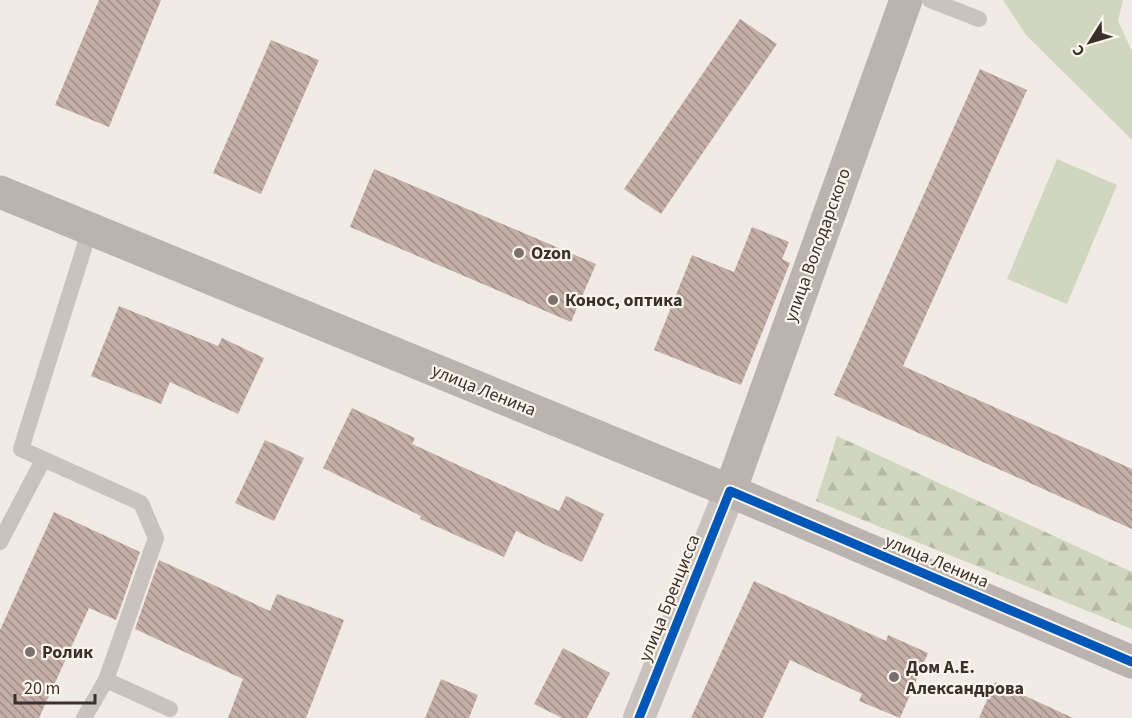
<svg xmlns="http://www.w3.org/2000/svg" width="1132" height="718" font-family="'Source Sans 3',sans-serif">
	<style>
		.green { fill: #d1d6bf }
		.forest { fill: url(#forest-firs) }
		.building { fill: url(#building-back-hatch) }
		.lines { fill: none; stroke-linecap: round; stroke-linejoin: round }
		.lane { stroke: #c9c3be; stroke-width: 16 }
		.street { stroke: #c9c3be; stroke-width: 32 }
		.secondary { stroke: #bab3ae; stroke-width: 33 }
		.cycleway-casing { stroke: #fbf5ee; stroke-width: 13 }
		.cycleway { stroke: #0057b8; stroke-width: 9 }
		.poi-dot { fill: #7a716c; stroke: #fbf5ee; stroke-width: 2 }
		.labels { text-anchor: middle; stroke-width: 4.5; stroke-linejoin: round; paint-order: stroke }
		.street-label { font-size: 18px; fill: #3b302b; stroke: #fbf5ee }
		.poi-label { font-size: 18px; font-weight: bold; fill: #3b302b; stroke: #fbf5ee; text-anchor: start }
	</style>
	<defs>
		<pattern id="forest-firs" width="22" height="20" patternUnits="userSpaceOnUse" patternTransform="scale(1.5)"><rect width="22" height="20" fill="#d1d6bf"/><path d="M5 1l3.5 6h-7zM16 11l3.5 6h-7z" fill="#b4b8a4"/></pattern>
		<pattern id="building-back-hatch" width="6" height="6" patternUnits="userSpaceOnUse" patternTransform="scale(1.5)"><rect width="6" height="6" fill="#c3afa7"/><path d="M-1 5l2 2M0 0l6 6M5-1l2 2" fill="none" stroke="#a08f88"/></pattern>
	</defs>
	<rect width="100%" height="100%" fill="#f0ebe5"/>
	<g class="green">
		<path d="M 1003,0 L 1123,0 L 1118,21 L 1132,51 L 1132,140 L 1026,35 Z"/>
		<path d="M 1057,159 L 1117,185 L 1067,304 L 1007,279 Z"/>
	</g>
	<path class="forest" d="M 837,436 L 1132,572 L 1132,629 L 816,501 Z"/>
	<g class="building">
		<path d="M 99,0 L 161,0 L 109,127 L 55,105 Z"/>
		<path d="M 740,19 L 777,44 L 661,214 L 624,189 Z"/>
		<path d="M 271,40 L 319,60 L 261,194 L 213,173 Z"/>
		<path d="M 980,69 L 1027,90 L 903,366 L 1132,469 L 1132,529 L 834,395 Z"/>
		<path d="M 374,169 L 596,264 L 571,322 L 350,227 Z"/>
		<path d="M 752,227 L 789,242 L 782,259 L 790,263 L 741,385 L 654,350 L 692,255 L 734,272 Z"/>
		<path d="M 119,306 L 218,346 L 222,338 L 264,358 L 238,414 L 170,382 L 161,404 L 91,376 Z"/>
		<path d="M 352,408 L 415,438 L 412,444 L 559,511 L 566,496 L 604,514 L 582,562 L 516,531 L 504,557 L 420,519 L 421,516 L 323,468 Z"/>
		<path d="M 265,440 L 304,458 L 274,521 L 235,503 Z"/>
		<path d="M 54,512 L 140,552 L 116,620 L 89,608 L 39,718 L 0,718 L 0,630 Z"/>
		<path d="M 159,560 L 270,611 L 277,594 L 344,620 L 306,718 L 228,718 L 243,679 L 135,629 Z"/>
		<path d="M 754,581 L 886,641 L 888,635 L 928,653 L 900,718 L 859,701 L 862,694 L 790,660 L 763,718 L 691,718 Z"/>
		<path d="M 563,648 L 610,673 L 587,718 L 562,718 L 534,704 Z"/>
		<path d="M 441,679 L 478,695 L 469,718 L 425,718 Z"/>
		<path d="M 995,682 L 1073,718 L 979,718 Z"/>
	</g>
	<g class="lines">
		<g class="lane">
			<path d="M 930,0 L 979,19"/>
			<path d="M 90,229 L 21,449 L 141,503 L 156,538 L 106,680"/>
			<path d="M 0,542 L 43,460"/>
			<path d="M 84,718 L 106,680 L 170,709"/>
		</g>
		<path class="street" d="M 639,718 L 730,491"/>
		<g class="secondary">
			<path d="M 0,192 L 730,491 L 1132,662"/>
			<path d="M 730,491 L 906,0"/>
		</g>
		<g class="cycleway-casing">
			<path id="cycleway" d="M 639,718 L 730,491 L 1132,662"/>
		</g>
		<use href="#cycleway" class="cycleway"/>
	</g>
	<g class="poi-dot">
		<circle cx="519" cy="253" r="6"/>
		<circle cx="553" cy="300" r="6"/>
		<circle cx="30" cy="652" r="6"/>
		<circle cx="894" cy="677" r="6"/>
	</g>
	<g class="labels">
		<g class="street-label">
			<text transform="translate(817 245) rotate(-70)" y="6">улица Володарского</text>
			<text transform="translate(484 390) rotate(22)" y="6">улица Ленина</text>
			<text transform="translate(937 561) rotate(23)" y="6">улица Ленина</text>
			<text transform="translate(669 598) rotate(-68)" y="6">улица Бренцисса</text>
		</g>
		<g class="poi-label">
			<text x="531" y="259">Ozon</text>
			<text x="565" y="306">Конос, оптика</text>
			<text x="42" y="658">Ролик</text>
			<text x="906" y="673">Дом А.Е.<tspan x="906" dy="21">Александрова</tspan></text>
		</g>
	</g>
	<g transform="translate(1090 42) rotate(233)" stroke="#fbf5ee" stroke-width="4.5" paint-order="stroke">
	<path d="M0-4.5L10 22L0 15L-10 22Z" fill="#3b302b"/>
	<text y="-9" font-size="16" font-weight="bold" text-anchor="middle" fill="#3b302b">С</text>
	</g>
	<path d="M15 694v9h80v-9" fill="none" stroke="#3b302b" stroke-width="3"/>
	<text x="24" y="694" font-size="18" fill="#3b302b" stroke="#fbf5ee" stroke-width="4.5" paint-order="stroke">20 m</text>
</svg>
